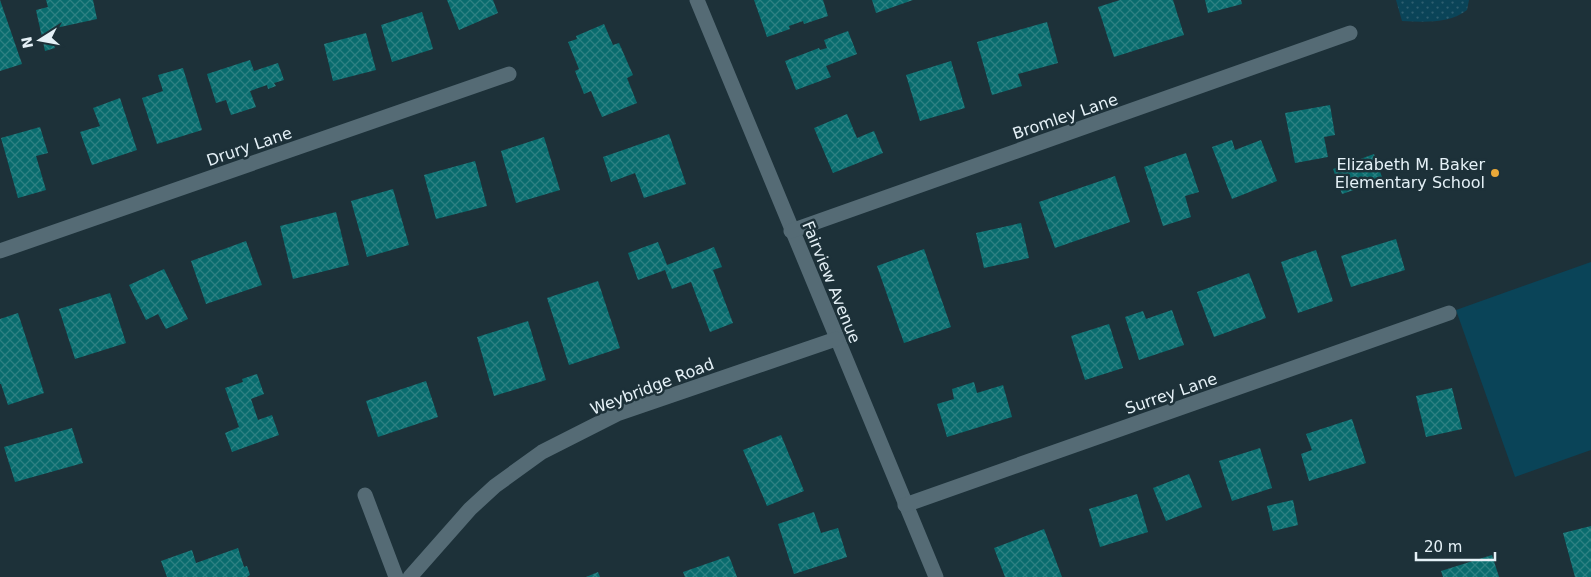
<svg xmlns="http://www.w3.org/2000/svg" width="1591" height="577" font-family="'DejaVu Sans',sans-serif">
	<style>
		.park { fill: url(#park-dots) }
		.pitch { fill: #0a4458 }
		.building { fill: url(#building-cross-hatch) }
		.lines { fill: none; stroke-linecap: round; stroke-linejoin: round }
		.minor { stroke: #556b75; stroke-width: 15 }
		.poi-dot { fill: #eba939; stroke: #1d3139; stroke-width: 2 }
		.labels { text-anchor: middle; stroke-width: 5; stroke-linejoin: round; paint-order: stroke }
		.street-label { font-size: 16px; fill: #e5f1f7; stroke: #1d3139 }
		.poi-label { font-size: 16px; fill: #e5f1f7; stroke: #1d3139; text-anchor: end }
	</style>
	<defs>
		<pattern id="park-dots" width="8" height="8" patternUnits="userSpaceOnUse" patternTransform="scale(1.25)"><rect width="8" height="8" fill="#0a4458"/><path d="M2 2h.1M6 6h.1" fill="none" stroke="#2e5f71" stroke-width="1.8" stroke-linecap="round"/></pattern>
		<pattern id="building-cross-hatch" width="8" height="8" patternUnits="userSpaceOnUse" patternTransform="scale(1.25)"><rect width="8" height="8" fill="#096c6e"/><path d="M0 0l8 8M0 8l8-8" fill="none" stroke="#2d8183"/></pattern>
	</defs>
	<rect width="100%" height="100%" fill="#1d3139"/>
	<path class="park" d="M 1396,0 L 1469,0 L 1467,10 C 1449,24 1424,22 1402,21 Z"/>
	<path class="pitch" d="M 1591,262 L 1591,450 L 1515,477 L 1456,310 Z"/>
	<g class="building">
		<path d="M 0,0 L 22,64 L 0,71 Z"/>
		<path d="M 46,0 L 93,0 L 97,19 L 51,29 L 55,48 L 45,51 L 36,10 L 48,7 Z"/>
		<path d="M 447,0 L 493,0 L 498,13 L 459,30 Z"/>
		<path d="M 754,0 L 823,0 L 828,16 L 804,24 L 803,21 L 789,26 L 790,29 L 767,37 Z"/>
		<path d="M 872,0 L 913,0 L 876,13 Z"/>
		<path d="M 1120,0 L 1173,0 L 1184,35 L 1114,57 L 1098,7 Z"/>
		<path d="M 1205,0 L 1241,0 L 1242,4 L 1208,13 Z"/>
		<path d="M 422,12 L 433,49 L 392,62 L 381,25 Z"/>
		<path d="M 1047,22 L 1058,63 L 1018,74 L 1022,86 L 992,95 L 977,42 Z"/>
		<path d="M 604,24 L 613,45 L 619,43 L 633,75 L 627,78 L 637,103 L 602,117 L 591,91 L 584,94 L 575,71 L 579,69 L 568,42 L 577,39 L 576,36 Z"/>
		<path d="M 848,31 L 857,54 L 826,66 L 831,77 L 796,90 L 785,61 L 819,48 L 820,50 L 827,48 L 824,40 Z"/>
		<path d="M 366,33 L 376,70 L 333,81 L 324,44 Z"/>
		<path d="M 250,60 L 254,71 L 278,63 L 284,80 L 274,83 L 276,86 L 268,89 L 267,85 L 250,91 L 256,107 L 231,115 L 226,100 L 216,103 L 207,74 Z"/>
		<path d="M 951,61 L 965,108 L 920,121 L 906,75 Z"/>
		<path d="M 183,68 L 202,130 L 157,144 L 142,98 L 163,91 L 158,75 Z"/>
		<path d="M 120,98 L 137,150 L 92,165 L 80,132 L 100,126 L 93,108 Z"/>
		<path d="M 1330,105 L 1335,135 L 1324,137 L 1328,157 L 1295,163 L 1285,113 Z"/>
		<path d="M 847,114 L 857,138 L 874,131 L 883,153 L 833,173 L 814,128 Z"/>
		<path d="M 40,127 L 48,153 L 36,156 L 46,190 L 18,198 L 1,138 Z"/>
		<path d="M 669,134 L 686,184 L 644,198 L 635,173 L 611,182 L 603,157 Z"/>
		<path d="M 544,137 L 560,190 L 516,203 L 501,151 Z"/>
		<path d="M 1232,140 L 1235,150 L 1261,140 L 1277,181 L 1232,199 L 1212,147 Z"/>
		<path d="M 1186,153 L 1199,192 L 1185,196 L 1191,217 L 1163,226 L 1144,167 Z"/>
		<path d="M 1374,154 L 1383,180 L 1342,194 L 1333,169 Z"/>
		<path d="M 475,161 L 487,206 L 436,219 L 424,175 Z"/>
		<path d="M 1115,176 L 1130,222 L 1055,248 L 1039,202 Z"/>
		<path d="M 393,189 L 409,245 L 367,257 L 351,201 Z"/>
		<path d="M 336,212 L 349,265 L 293,279 L 280,226 Z"/>
		<path d="M 1021,223 L 1029,258 L 984,268 L 976,233 Z"/>
		<path d="M 1396,239 L 1405,270 L 1351,287 L 1341,256 Z"/>
		<path d="M 246,241 L 262,285 L 206,304 L 191,261 Z"/>
		<path d="M 658,242 L 667,265 L 714,247 L 722,267 L 713,270 L 733,323 L 710,332 L 691,282 L 672,289 L 665,270 L 638,280 L 628,253 Z"/>
		<path d="M 924,249 L 951,327 L 904,343 L 877,266 Z"/>
		<path d="M 1316,250 L 1333,301 L 1298,313 L 1281,262 Z"/>
		<path d="M 164,269 L 188,319 L 166,329 L 158,314 L 146,320 L 129,285 Z"/>
		<path d="M 1249,273 L 1266,318 L 1214,337 L 1197,292 Z"/>
		<path d="M 598,281 L 620,348 L 569,365 L 547,298 Z"/>
		<path d="M 110,293 L 126,343 L 75,359 L 59,309 Z"/>
		<path d="M 1172,310 L 1184,345 L 1139,360 L 1125,317 L 1143,311 L 1146,319 Z"/>
		<path d="M 18,313 L 44,393 L 8,405 L 1,384 L 0,384 L 0,319 Z"/>
		<path d="M 528,321 L 546,380 L 494,396 L 477,337 Z"/>
		<path d="M 1109,324 L 1123,368 L 1085,380 L 1071,336 Z"/>
		<path d="M 257,374 L 264,394 L 251,399 L 258,420 L 272,415 L 279,435 L 232,452 L 225,433 L 239,427 L 225,388 L 243,382 L 242,379 Z"/>
		<path d="M 426,381 L 438,417 L 378,437 L 366,401 Z"/>
		<path d="M 974,382 L 977,393 L 1003,385 L 1012,417 L 947,437 L 937,404 L 954,399 L 952,389 Z"/>
		<path d="M 1452,388 L 1462,429 L 1426,437 L 1416,396 Z"/>
		<path d="M 1352,419 L 1366,463 L 1309,481 L 1301,454 L 1312,450 L 1306,434 Z"/>
		<path d="M 72,428 L 83,463 L 15,482 L 4,447 Z"/>
		<path d="M 781,435 L 804,491 L 767,506 L 743,450 Z"/>
		<path d="M 1260,448 L 1272,488 L 1232,501 L 1219,461 Z"/>
		<path d="M 1189,474 L 1202,507 L 1166,521 L 1153,488 Z"/>
		<path d="M 1137,494 L 1148,532 L 1100,547 L 1089,509 Z"/>
		<path d="M 1293,500 L 1298,525 L 1273,531 L 1267,506 Z"/>
		<path d="M 814,512 L 821,533 L 838,528 L 847,557 L 794,574 L 778,524 Z"/>
		<path d="M 1591,526 L 1591,577 L 1575,577 L 1563,533 Z"/>
		<path d="M 1044,529 L 1062,577 L 1005,577 L 994,548 Z"/>
		<path d="M 238,548 L 244,567 L 247,566 L 250,575 L 247,577 L 167,577 L 161,561 L 192,550 L 196,563 Z"/>
		<path d="M 1492,555 L 1499,577 L 1443,577 L 1441,571 Z"/>
		<path d="M 729,556 L 737,577 L 685,577 L 683,572 Z"/>
		<path d="M 598,572 L 600,577 L 586,577 Z"/>
	</g>
	<g class="lines">
		<g class="minor">
			<path d="M 697,0 L 936,577"/>
			<path d="M 791,231 L 1350,33"/>
			<path d="M 0,251 L 509,74"/>
			<path d="M 365,495 L 396,577"/>
			<path d="M 905,505 L 1449,313"/>
			<path d="M 410,577 L 470,509 L 495,486 L 542,452 L 617,414 L 836,339"/>
		</g>
	</g>
	<circle class="poi-dot" cx="1495" cy="173" r="5"/>
	<g class="labels">
		<g class="street-label">
			<text transform="translate(1065 116) rotate(-19)" y="6">Bromley Lane</text>
			<text transform="translate(249 146) rotate(-19)" y="6">Drury Lane</text>
			<text transform="translate(832 282) rotate(68)" y="6">Fairview Avenue</text>
			<text transform="translate(652 386) rotate(-21)" y="6">Weybridge Road</text>
			<text transform="translate(1171 393) rotate(-19)" y="6">Surrey Lane</text>
		</g>
		<g class="poi-label">
			<text x="1485" y="170">Elizabeth M. Baker<tspan x="1485" dy="18">Elementary School</tspan></text>
		</g>
	</g>
	<g transform="translate(40 40) rotate(259)" stroke="#1d3139" stroke-width="4" paint-order="stroke">
	<path d="M0-4L9 19L0 12L-9 19Z" fill="#e5f1f7"/>
	<text y="-8" font-size="14" font-weight="bold" text-anchor="middle" fill="#e5f1f7">N</text>
	</g>
	<path d="M1416 552v8h79v-8" fill="none" stroke="#e5f1f7" stroke-width="2.5"/>
	<text x="1424" y="552" font-size="15" fill="#e5f1f7" stroke="#1d3139" stroke-width="4" paint-order="stroke">20 m</text>
</svg>
